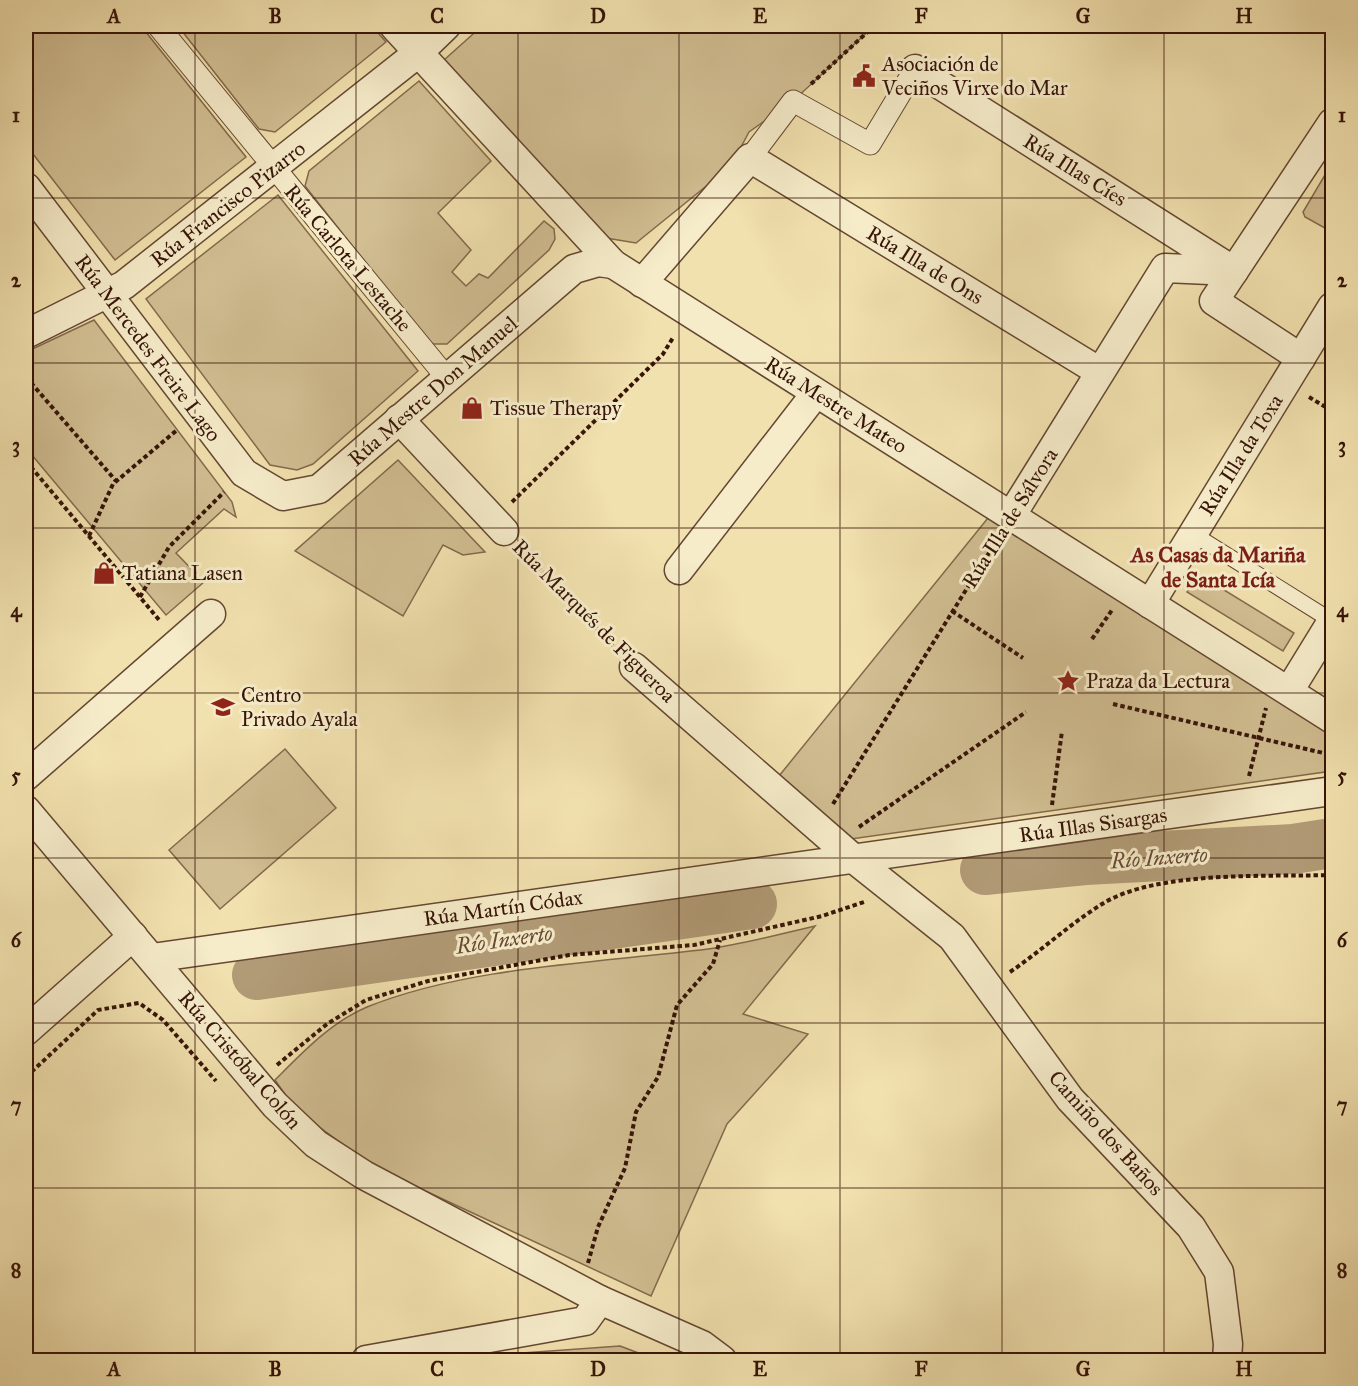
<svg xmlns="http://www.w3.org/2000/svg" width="1358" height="1386" font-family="'IM FELL Great Primer',serif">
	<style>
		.green { fill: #d1be92; stroke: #84694d; stroke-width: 1.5 }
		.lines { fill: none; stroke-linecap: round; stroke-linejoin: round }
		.river { stroke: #b19b76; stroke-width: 50 }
		.service-casing { stroke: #654732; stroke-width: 17 }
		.pedestrian-casing { stroke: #654732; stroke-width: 23 }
		.minor-casing { stroke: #654732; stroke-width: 31 }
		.path { stroke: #361408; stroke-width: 4; stroke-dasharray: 4.5 3; stroke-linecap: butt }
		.service { stroke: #f6ecca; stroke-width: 15 }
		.pedestrian { stroke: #f6ecca; stroke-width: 21 }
		.minor { stroke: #f6ecca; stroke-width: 28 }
		.rail { stroke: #361408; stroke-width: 4.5; stroke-dasharray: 10 10; stroke-linecap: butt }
		.grid { fill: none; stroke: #361408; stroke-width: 1.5; stroke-opacity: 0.55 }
		.labels { text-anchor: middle; stroke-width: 6; stroke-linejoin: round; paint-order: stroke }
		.poi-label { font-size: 21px; fill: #361408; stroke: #f6ecca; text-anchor: start }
		.street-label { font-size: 21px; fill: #361408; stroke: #f6ecca }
		.neighbourhood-label { font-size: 22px; font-weight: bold; fill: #7a1f14; stroke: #f6ecca }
		.water-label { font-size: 22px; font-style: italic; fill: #674a34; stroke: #f6ecca }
		.neatline { fill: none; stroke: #361408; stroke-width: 2 }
		.grid-label { font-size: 20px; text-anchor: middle; font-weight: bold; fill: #361408 }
	</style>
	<rect width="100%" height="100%" fill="#f1e1ae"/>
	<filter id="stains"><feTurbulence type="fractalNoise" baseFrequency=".00333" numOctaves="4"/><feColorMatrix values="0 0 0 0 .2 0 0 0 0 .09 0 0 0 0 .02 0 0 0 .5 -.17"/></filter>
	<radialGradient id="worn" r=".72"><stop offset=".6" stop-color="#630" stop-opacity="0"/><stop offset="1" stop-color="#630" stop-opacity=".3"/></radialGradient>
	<g class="green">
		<path d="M 26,26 L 141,26 L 246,157 L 115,260 L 26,145 Z"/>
		<path d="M 178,26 L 372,26 L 386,42 L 275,132 L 259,129 Z"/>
		<path d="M 482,26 L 874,26 L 793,101 L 749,132 L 731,166 L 636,243 L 606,238 L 444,60 Z"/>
		<path d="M 419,81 L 491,161 L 438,213 L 471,250 L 452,272 L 466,286 L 479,274 L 488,278 L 544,221 L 554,229 L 555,239 L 549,250 L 447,344 L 430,344 L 305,186 L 309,171 Z"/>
		<path d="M 1332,163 L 1332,232 L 1305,217 L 1303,212 Z"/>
		<path d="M 278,195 L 418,371 L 313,464 L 297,470 L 270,465 L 146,299 Z"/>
		<path d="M 94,320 L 232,502 L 236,517 L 224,509 L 176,553 L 204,582 L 166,615 L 26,448 L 26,352 Z"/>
		<path d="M 398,460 L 485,552 L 463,555 L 443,545 L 403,616 L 295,551 Z"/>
		<path d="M 988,518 L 1332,733 L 1332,771 L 851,839 L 779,776 Z"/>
		<path d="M 1198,574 L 1294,633 L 1283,651 L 1187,592 Z"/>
		<path d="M 285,749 L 336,808 L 220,909 L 169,850 Z"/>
		<path d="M 815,926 L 743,1014 L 808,1034 L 727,1124 L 651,1296 L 374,1167 L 296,1110 L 275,1080 C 302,1053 331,1022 367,1007 C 469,966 599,963 708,949 C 744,944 780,934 815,926 Z"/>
		<path d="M 620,1346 L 657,1360 L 480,1360 L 480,1356 Z"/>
	</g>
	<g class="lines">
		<g class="river">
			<path d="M 985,870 L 1085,860 L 1293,849 L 1332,843"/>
			<path d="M 257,975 L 752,904"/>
		</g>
		<g class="service-casing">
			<path id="service" d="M 1193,534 L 1332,621"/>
		</g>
		<g class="pedestrian-casing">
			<g id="pedestrian">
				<path d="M 158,26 L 447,378"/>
				<path d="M 750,158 L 793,101 L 870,144 L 915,69"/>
			</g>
		</g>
		<g class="minor-casing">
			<g id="minor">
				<path d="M 394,26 L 613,264 L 1332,719"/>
				<path d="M 915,69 L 1234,271"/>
				<path d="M 26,187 L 244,473 L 283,496 L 319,489 L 574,269 L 598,262 L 613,264"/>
				<path d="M 642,283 L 750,158 L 1100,372"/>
				<path d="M 26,334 L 124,285 L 418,53 L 446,26"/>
				<path d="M 1301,358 L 1214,301 L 1332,123"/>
				<path d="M 399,419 L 504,531"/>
				<path d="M 1011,516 L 1165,268 L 1232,271"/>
				<path d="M 679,570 L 816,393"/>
				<path d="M 1150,604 L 1332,307"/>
				<path d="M 634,667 L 854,859 L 952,937 L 1070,1099 L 1191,1227 L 1219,1272 L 1228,1344 L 1227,1360"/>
				<path d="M 1289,691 L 1332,621"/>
				<path d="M 26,776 L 211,614"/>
				<path d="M 26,810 L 275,1105 L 316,1144 L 364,1175 L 600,1300"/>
				<path d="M 152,958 L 1332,791"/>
				<path d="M 26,1031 L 133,936"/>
				<path d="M 366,1360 L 585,1321 L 600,1300 L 702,1345 L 722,1360"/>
			</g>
		</g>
		<g class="path">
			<path d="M 811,84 L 874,26"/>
			<path d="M 26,377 L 116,481"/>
			<path d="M 1309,397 L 1332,411"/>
			<path d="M 26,461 L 160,621"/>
			<path d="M 512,502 L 663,354 L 674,336"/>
			<path d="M 89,536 L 113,484 L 177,430"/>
			<path d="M 522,550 L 616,649"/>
			<path d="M 140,597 L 169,547 L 224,492"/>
			<path d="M 952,611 L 1023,658"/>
			<path d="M 1092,639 L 1112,610"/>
			<path d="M 1113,704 L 1332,755"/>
			<path d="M 1249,776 L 1266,708"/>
			<path d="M 833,804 L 997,540"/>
			<path d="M 1052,805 L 1062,731"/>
			<path d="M 859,827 L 1026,712"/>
			<path d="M 1010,972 C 1041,951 1070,924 1102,904 C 1157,870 1268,877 1332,875"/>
			<path d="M 277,1065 L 327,1024 L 366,1000 L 428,981 L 569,955 L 694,945 L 822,916 L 864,902"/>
			<path d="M 26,1077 L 98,1010 L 139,1003 L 163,1020 L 216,1081"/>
			<path d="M 588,1263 L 598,1227 L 625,1168 L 636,1112 L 658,1077 L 677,1005 L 713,964 L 720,940"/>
		</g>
		<use href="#service" class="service"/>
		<use href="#pedestrian" class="pedestrian"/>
		<use href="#minor" class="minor"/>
		<path class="rail" d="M 1314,26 L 1332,33"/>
	</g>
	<path class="grid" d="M 195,26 L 195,1360M 356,26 L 356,1360M 518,26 L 518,1360M 679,26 L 679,1360M 840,26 L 840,1360M 1002,26 L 1002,1360M 1164,26 L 1164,1360M 26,198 L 1332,198M 26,363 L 1332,363M 26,528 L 1332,528M 26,693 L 1332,693M 26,858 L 1332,858M 26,1023 L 1332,1023M 26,1188 L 1332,1188"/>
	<defs>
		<g id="civic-bare" transform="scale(1.8)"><path d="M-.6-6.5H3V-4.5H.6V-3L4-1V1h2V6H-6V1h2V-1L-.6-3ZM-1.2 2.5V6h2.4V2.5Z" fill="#8f2418" stroke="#f6ecca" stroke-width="2.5" paint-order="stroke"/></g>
		<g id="shop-bare" transform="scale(1.8)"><path d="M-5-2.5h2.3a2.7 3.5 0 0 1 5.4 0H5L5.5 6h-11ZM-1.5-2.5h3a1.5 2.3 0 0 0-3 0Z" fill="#8f2418" stroke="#f6ecca" stroke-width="2.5" paint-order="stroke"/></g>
		<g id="sight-bare" transform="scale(1.8)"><path d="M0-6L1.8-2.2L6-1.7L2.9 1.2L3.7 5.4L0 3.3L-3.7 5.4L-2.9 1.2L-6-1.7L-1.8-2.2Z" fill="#8f2418" stroke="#f6ecca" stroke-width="2.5" paint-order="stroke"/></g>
		<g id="school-bare" transform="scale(1.8)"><path d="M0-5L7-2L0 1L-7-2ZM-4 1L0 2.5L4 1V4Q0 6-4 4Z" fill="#8f2418" stroke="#f6ecca" stroke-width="2.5" paint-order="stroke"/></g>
	</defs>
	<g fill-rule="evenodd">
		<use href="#civic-bare" x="864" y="76"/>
		<use href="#shop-bare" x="472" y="408"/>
		<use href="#shop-bare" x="104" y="573"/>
		<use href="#sight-bare" x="1068" y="681"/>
		<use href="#school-bare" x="223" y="707"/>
	</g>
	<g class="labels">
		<g class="poi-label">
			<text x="882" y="71">Asociación de<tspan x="882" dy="24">Veciños Virxe do Mar</tspan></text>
			<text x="490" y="415">Tissue Therapy</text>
			<text x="122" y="580">Tatiana Lasen</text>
			<text x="1086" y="688">Praza da Lectura</text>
			<text x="241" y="702">Centro<tspan x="241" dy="24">Privado Ayala</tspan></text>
		</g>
		<g class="street-label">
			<text transform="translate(1075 170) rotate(32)" y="7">Rúa Illas Cíes</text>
			<text transform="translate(228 204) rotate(-38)" y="7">Rúa Francisco Pizarro</text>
			<text transform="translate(348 258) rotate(50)" y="7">Rúa Carlota Lestache</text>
			<text transform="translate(925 265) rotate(31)" y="7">Rúa Illa de Ons</text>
			<text transform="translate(148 348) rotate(53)" y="7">Rúa Mercedes Freire Lago</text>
			<text transform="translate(433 391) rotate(-41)" y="7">Rúa Mestre Don Manuel</text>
			<text transform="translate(836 405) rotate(32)" y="7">Rúa Mestre Mateo</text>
			<text transform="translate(1241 455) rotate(-58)" y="7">Rúa Illa da Toxa</text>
			<text transform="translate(1010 518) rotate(-58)" y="7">Rúa Illa de Sálvora</text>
			<text transform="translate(594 621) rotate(45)" y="7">Rúa Marqués de Figueroa</text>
			<text transform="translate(1093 825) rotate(-8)" y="7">Rúa Illas Sisargas</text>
			<text transform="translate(503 908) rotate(-8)" y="7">Rúa Martín Códax</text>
			<text transform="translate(240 1060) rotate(49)" y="7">Rúa Cristóbal Colón</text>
			<text transform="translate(1106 1133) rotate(48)" y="7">Camiño dos Baños</text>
		</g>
		<g class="neighbourhood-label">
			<text x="1218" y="562">As Casas da Mariña<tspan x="1218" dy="25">de Santa Icía</tspan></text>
		</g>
		<g class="water-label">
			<text transform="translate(1159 857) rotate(-4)" y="8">Río Inxerto</text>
			<text transform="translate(504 939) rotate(-8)" y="8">Río Inxerto</text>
		</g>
	</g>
	<rect width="1358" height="1386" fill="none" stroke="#f1e1ae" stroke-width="66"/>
	<rect x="33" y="33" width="1292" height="1320" class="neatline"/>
	<g class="grid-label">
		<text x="114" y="23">A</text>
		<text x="275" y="23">B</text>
		<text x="437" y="23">C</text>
		<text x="598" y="23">D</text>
		<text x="760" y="23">E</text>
		<text x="921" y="23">F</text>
		<text x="1083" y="23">G</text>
		<text x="1244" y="23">H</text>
		<text x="16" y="122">1</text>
		<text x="1342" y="122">1</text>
		<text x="16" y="287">2</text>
		<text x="1342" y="287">2</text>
		<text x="16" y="452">3</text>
		<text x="1342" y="452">3</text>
		<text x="16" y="617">4</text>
		<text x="1342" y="617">4</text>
		<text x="16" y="782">5</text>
		<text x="1342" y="782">5</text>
		<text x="16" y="947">6</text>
		<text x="1342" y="947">6</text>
		<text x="16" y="1112">7</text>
		<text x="1342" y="1112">7</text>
		<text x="16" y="1277">8</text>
		<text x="1342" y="1277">8</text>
		<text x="114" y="1376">A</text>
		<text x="275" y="1376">B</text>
		<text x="437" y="1376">C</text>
		<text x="598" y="1376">D</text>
		<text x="760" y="1376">E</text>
		<text x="921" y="1376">F</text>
		<text x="1083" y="1376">G</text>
		<text x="1244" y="1376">H</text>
	</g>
	<rect width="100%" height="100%" filter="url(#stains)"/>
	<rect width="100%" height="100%" fill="url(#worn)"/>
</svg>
